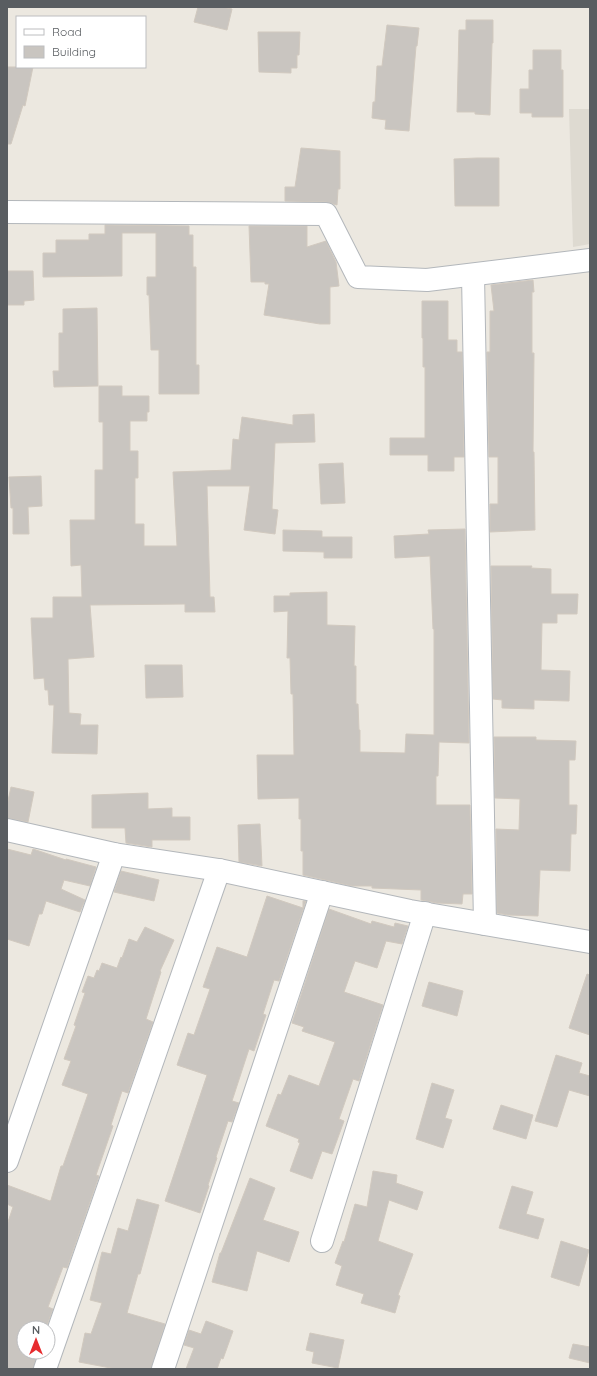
<svg xmlns="http://www.w3.org/2000/svg" width="597" height="1376" font-family="Quicksand,sans-serif">
	<style>
		.education { fill: #dedad1 }
		.building { fill: #c9c5c0; stroke: #d1c9bf }
		.lines { fill: none; stroke-linecap: round; stroke-linejoin: round }
		.minor-casing { stroke: #b3b7bb; stroke-width: 24 }
		.minor { stroke: #fff; stroke-width: 22 }
	</style>
	<rect width="100%" height="100%" fill="#ece8e0"/>
	<path class="education" d="M 569,109 L 590,109 L 590,244 L 573,247 Z"/>
	<g class="building">
		<path d="M 198,7 L 222,7 L 232,9 L 227,30 L 194,22 Z"/>
		<path d="M 466,20 L 493,20 L 493,43 L 492,43 L 490,115 L 475,114 L 475,112 L 457,112 L 459,30 L 466,30 Z"/>
		<path d="M 387,25 L 419,28 L 417,46 L 416,46 L 409,131 L 385,129 L 386,120 L 372,118 L 373,102 L 375,102 L 377,66 L 382,66 Z"/>
		<path d="M 258,32 L 300,32 L 299,55 L 297,55 L 297,68 L 291,68 L 291,73 L 259,72 Z"/>
		<path d="M 533,50 L 561,50 L 561,70 L 563,70 L 563,117 L 532,117 L 532,113 L 520,113 L 520,89 L 529,89 L 529,70 L 533,70 Z"/>
		<path d="M 7,67 L 33,67 L 25,106 L 23,105 L 11,144 L 7,144 Z"/>
		<path d="M 301,148 L 340,151 L 340,189 L 338,189 L 337,205 L 326,202 L 285,201 L 285,187 L 295,187 Z"/>
		<path d="M 477,158 L 499,158 L 499,206 L 455,206 L 454,159 Z"/>
		<path d="M 105,225 L 189,226 L 189,235 L 193,235 L 193,267 L 196,267 L 196,365 L 199,365 L 199,394 L 159,394 L 159,350 L 151,350 L 149,295 L 147,295 L 147,277 L 156,277 L 156,233 L 122,233 L 122,276 L 43,277 L 43,253 L 56,253 L 56,240 L 89,240 L 89,234 L 105,234 Z"/>
		<path d="M 249,226 L 307,226 L 307,247 L 326,241 L 336,262 L 339,286 L 330,287 L 330,324 L 320,324 L 264,315 L 269,284 L 265,284 L 265,282 L 251,282 Z"/>
		<path d="M 7,271 L 33,271 L 34,300 L 24,301 L 24,305 L 7,305 Z"/>
		<path d="M 533,280 L 534,292 L 532,292 L 532,353 L 534,353 L 533,452 L 534,452 L 535,530 L 490,532 L 490,504 L 498,504 L 498,457 L 489,457 L 487,352 L 490,352 L 490,311 L 494,311 L 491,285 Z"/>
		<path d="M 422,301 L 448,301 L 448,340 L 457,340 L 457,352 L 462,352 L 464,457 L 454,457 L 454,471 L 428,471 L 428,455 L 390,455 L 390,438 L 425,438 L 425,367 L 423,367 L 423,338 L 422,338 Z"/>
		<path d="M 97,308 L 98,386 L 54,387 L 53,371 L 59,371 L 59,333 L 63,333 L 63,309 Z"/>
		<path d="M 99,386 L 122,386 L 122,396 L 149,396 L 149,412 L 147,412 L 147,421 L 130,421 L 130,451 L 138,451 L 138,478 L 135,478 L 135,524 L 144,524 L 144,546 L 177,546 L 173,472 L 231,470 L 233,439 L 239,440 L 242,417 L 293,425 L 293,415 L 314,414 L 315,442 L 275,443 L 272,509 L 278,510 L 275,534 L 244,530 L 250,486 L 207,486 L 210,597 L 214,597 L 215,612 L 185,612 L 185,604 L 90,605 L 94,657 L 68,659 L 69,713 L 81,714 L 80,725 L 98,725 L 97,754 L 52,753 L 54,705 L 49,705 L 48,690 L 45,690 L 44,678 L 34,679 L 31,618 L 53,618 L 53,597 L 82,597 L 81,565 L 71,566 L 70,520 L 95,520 L 95,470 L 103,470 L 103,422 L 99,422 Z"/>
		<path d="M 343,463 L 345,503 L 321,504 L 319,464 Z"/>
		<path d="M 41,476 L 42,506 L 28,507 L 29,534 L 13,534 L 13,508 L 11,508 L 9,477 Z"/>
		<path d="M 465,529 L 469,743 L 439,742 L 438,776 L 436,776 L 436,805 L 470,805 L 472,894 L 463,894 L 462,904 L 437,903 L 421,900 L 421,890 L 372,888 L 372,886 L 352,886 L 303,875 L 303,851 L 301,851 L 301,819 L 299,819 L 299,798 L 258,799 L 257,755 L 294,755 L 293,694 L 291,694 L 290,658 L 287,658 L 288,611 L 274,612 L 274,596 L 290,596 L 290,593 L 327,592 L 327,625 L 355,626 L 354,666 L 356,666 L 356,704 L 358,704 L 359,730 L 360,730 L 360,752 L 405,753 L 406,734 L 434,735 L 434,629 L 433,629 L 430,556 L 395,558 L 394,536 L 429,534 L 428,530 Z"/>
		<path d="M 283,530 L 322,531 L 322,537 L 352,537 L 352,558 L 324,558 L 324,552 L 283,551 Z"/>
		<path d="M 491,566 L 532,566 L 531,568 L 551,569 L 551,594 L 578,594 L 577,614 L 557,614 L 557,623 L 542,623 L 541,670 L 570,671 L 569,701 L 534,700 L 534,709 L 502,708 L 502,700 L 493,699 Z"/>
		<path d="M 145,665 L 182,665 L 183,697 L 146,698 Z"/>
		<path d="M 494,737 L 536,737 L 536,740 L 576,741 L 575,760 L 569,760 L 569,805 L 577,805 L 576,834 L 571,834 L 570,871 L 540,870 L 538,916 L 508,915 L 497,913 L 496,829 L 519,830 L 520,799 L 495,798 Z"/>
		<path d="M 11,787 L 34,792 L 28,822 L 7,818 L 7,805 Z"/>
		<path d="M 148,793 L 148,809 L 172,808 L 172,817 L 190,817 L 190,840 L 152,840 L 152,847 L 126,843 L 125,828 L 92,828 L 92,795 Z"/>
		<path d="M 260,824 L 262,866 L 239,862 L 238,825 Z"/>
		<path d="M 7,849 L 31,855 L 33,849 L 66,860 L 66,859 L 96,867 L 90,886 L 64,880 L 61,889 L 85,900 L 80,912 L 46,901 L 42,914 L 39,914 L 29,946 L 7,939 Z"/>
		<path d="M 121,871 L 159,880 L 154,901 L 114,892 Z"/>
		<path d="M 267,896 L 303,908 L 303,901 L 306,901 L 279,981 L 274,980 L 263,1014 L 266,1015 L 254,1051 L 249,1049 L 232,1101 L 239,1103 L 232,1122 L 228,1121 L 216,1157 L 217,1158 L 208,1185 L 209,1186 L 200,1213 L 165,1201 L 207,1075 L 177,1065 L 188,1033 L 194,1035 L 210,989 L 203,987 L 217,947 L 247,957 Z"/>
		<path d="M 329,909 L 371,924 L 372,921 L 394,927 L 395,923 L 408,926 L 402,944 L 386,941 L 377,968 L 355,961 L 344,992 L 383,1005 L 359,1081 L 353,1079 L 339,1119 L 344,1121 L 332,1154 L 322,1151 L 312,1179 L 290,1171 L 300,1143 L 298,1142 L 299,1139 L 266,1126 L 278,1094 L 281,1095 L 289,1075 L 319,1086 L 335,1042 L 302,1031 L 304,1027 L 292,1023 Z"/>
		<path d="M 145,927 L 174,940 L 160,971 L 161,972 L 146,1019 L 153,1022 L 128,1093 L 122,1091 L 111,1125 L 113,1126 L 96,1175 L 99,1176 L 67,1268 L 63,1267 L 48,1307 L 53,1309 L 46,1328 L 24,1328 L 24,1352 L 38,1352 L 33,1369 L 7,1369 L 7,1225 L 13,1207 L 7,1204 L 7,1185 L 50,1201 L 51,1200 L 61,1166 L 63,1166 L 88,1094 L 62,1085 L 71,1061 L 64,1059 L 76,1026 L 74,1025 L 85,993 L 82,992 L 88,976 L 94,978 L 97,970 L 99,971 L 102,963 L 117,968 L 121,957 L 122,958 L 129,939 L 137,942 Z"/>
		<path d="M 587,974 L 590,975 L 590,1035 L 569,1028 Z"/>
		<path d="M 429,982 L 463,991 L 457,1016 L 422,1006 Z"/>
		<path d="M 556,1055 L 582,1063 L 579,1073 L 590,1076 L 590,1096 L 569,1090 L 557,1127 L 535,1121 Z"/>
		<path d="M 432,1083 L 454,1090 L 445,1118 L 452,1120 L 443,1148 L 416,1139 Z"/>
		<path d="M 501,1105 L 533,1115 L 526,1139 L 493,1129 Z"/>
		<path d="M 373,1171 L 397,1175 L 396,1183 L 423,1192 L 417,1210 L 389,1200 L 378,1241 L 413,1254 L 398,1295 L 400,1296 L 395,1313 L 361,1303 L 364,1294 L 336,1285 L 342,1266 L 335,1263 L 343,1241 L 344,1242 L 355,1204 L 367,1207 Z"/>
		<path d="M 250,1178 L 275,1188 L 263,1220 L 299,1232 L 289,1262 L 257,1251 L 247,1291 L 212,1282 L 220,1253 L 221,1253 Z"/>
		<path d="M 512,1186 L 533,1192 L 526,1214 L 544,1219 L 538,1239 L 499,1228 Z"/>
		<path d="M 137,1199 L 159,1205 L 140,1274 L 138,1274 L 127,1313 L 165,1324 L 151,1369 L 116,1369 L 79,1362 L 85,1333 L 91,1334 L 102,1303 L 90,1300 L 102,1252 L 111,1254 L 118,1228 L 128,1231 Z"/>
		<path d="M 561,1241 L 589,1250 L 579,1286 L 551,1277 Z"/>
		<path d="M 206,1321 L 233,1331 L 223,1359 L 221,1358 L 217,1369 L 186,1369 L 194,1348 L 184,1345 L 189,1330 L 201,1334 Z"/>
		<path d="M 310,1333 L 344,1340 L 338,1368 L 312,1363 L 314,1352 L 306,1350 Z"/>
		<path d="M 573,1344 L 590,1347 L 590,1363 L 569,1358 Z"/>
	</g>
	<g class="lines">
		<g class="minor-casing">
			<g id="minor">
				<path d="M 7,212 L 326,214 L 358,277 L 427,280 L 590,260"/>
				<path d="M 473,275 L 485,924"/>
				<path d="M 7,830 L 114,854 L 219,870 L 410,911 L 590,942"/>
				<path d="M 7,1161 L 114,854"/>
				<path d="M 322,1241 L 425,913"/>
				<path d="M 45,1369 L 219,870"/>
				<path d="M 163,1369 L 322,892"/>
			</g>
		</g>
		<use href="#minor" class="minor"/>
	</g>
	<rect width="597" height="1376" fill="none" stroke="#595d61" stroke-width="16"/>
	<rect x="16" y="16" width="130" height="52" fill="#ffffff" stroke="#bdbec0"/>
	<rect x="24" y="29" width="20" height="6" fill="#ffffff" stroke="#bdbec0"/>
	<text x="52" y="36" font-size="12" fill="#595d61">Road</text>
	<rect x="24" y="46" width="20" height="12" fill="#c9c5c0" stroke="#bdbec0"/>
	<text x="52" y="56" font-size="12" fill="#595d61">Building</text>
	<g transform="translate(36 1340)"><circle r="19" fill="#ffffff" stroke="#bdbec0"/>
	<path d="M0-3L7 15L0 10L-7 15Z" fill="#e72b2e"/>
	<text y="-6" font-size="11" font-weight="bold" text-anchor="middle" fill="#595d61">N</text>
	</g>
</svg>
